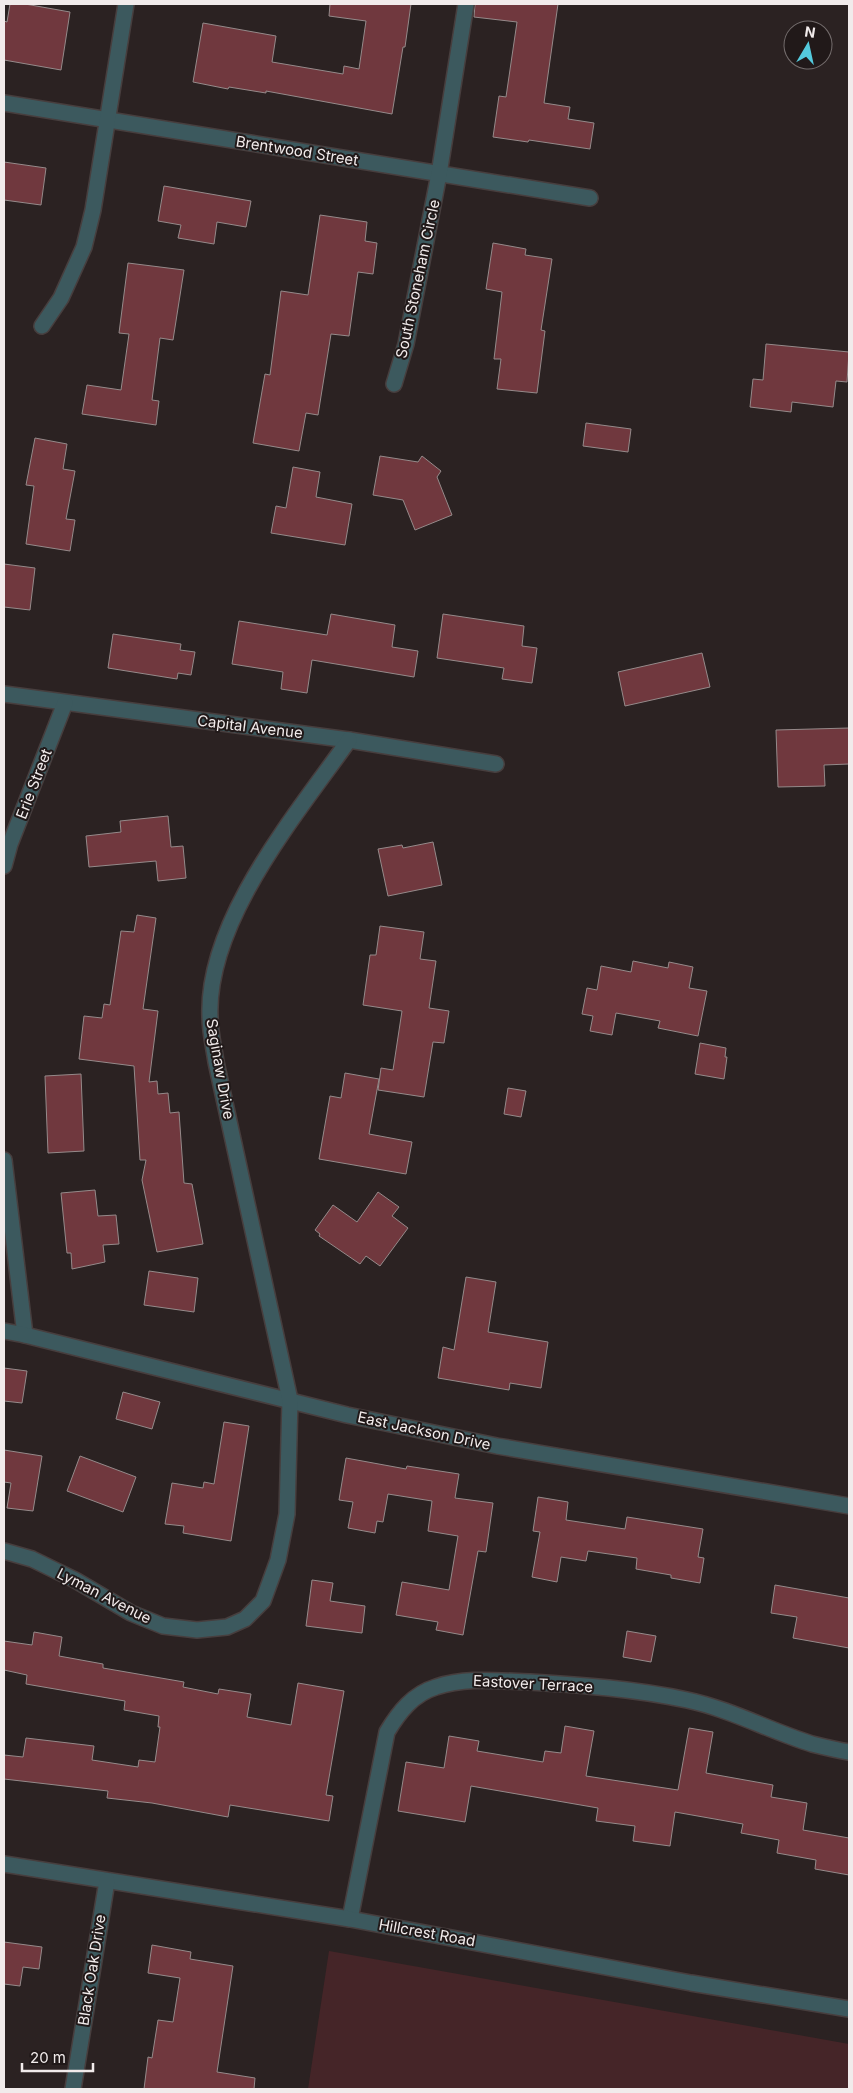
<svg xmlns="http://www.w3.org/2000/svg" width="853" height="2093" font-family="Inter,sans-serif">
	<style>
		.green { fill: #452528 }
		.building { fill: #70383e; stroke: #958a8a }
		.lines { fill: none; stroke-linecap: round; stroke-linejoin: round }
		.minor-casing { stroke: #473e3e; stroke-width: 18 }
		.tertiary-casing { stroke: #473e3e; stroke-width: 18 }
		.minor { stroke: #3c595e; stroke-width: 15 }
		.tertiary { stroke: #3c595e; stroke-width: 15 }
		.labels { text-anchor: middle; stroke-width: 4; stroke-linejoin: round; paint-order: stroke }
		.street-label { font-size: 15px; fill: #f1ebeb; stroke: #211919 }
	</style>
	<rect width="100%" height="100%" fill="#2b2222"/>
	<path class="green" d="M 329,1951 L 849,2044 L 849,2089 L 308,2089 Z"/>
	<g class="building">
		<path d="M 10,4 L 25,4 L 70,12 L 61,70 L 4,60 L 4,21 L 7,22 Z"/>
		<path d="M 330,4 L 411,4 L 405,47 L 403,47 L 392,114 L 266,91 L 266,93 L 229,87 L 228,89 L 193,82 L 203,23 L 276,36 L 272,62 L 343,74 L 344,66 L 359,69 L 366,21 L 329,16 Z"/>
		<path d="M 475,4 L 558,4 L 544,103 L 570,107 L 568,119 L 594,123 L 590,149 L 529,140 L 528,142 L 493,137 L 499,96 L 506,97 L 517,22 L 474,17 Z"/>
		<path d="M 4,162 L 46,168 L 41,205 L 4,200 Z"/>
		<path d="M 164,186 L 251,201 L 246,227 L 217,222 L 214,244 L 178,238 L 181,225 L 158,221 Z"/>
		<path d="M 320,215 L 367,222 L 365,241 L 377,243 L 373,274 L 358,272 L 349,336 L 331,334 L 318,415 L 306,413 L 299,451 L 253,443 L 265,374 L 270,375 L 281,291 L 308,295 Z"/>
		<path d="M 493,243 L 526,249 L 525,255 L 552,259 L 541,330 L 545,331 L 537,393 L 497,389 L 501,359 L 494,359 L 502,292 L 486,289 Z"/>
		<path d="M 128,263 L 184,270 L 173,340 L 160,338 L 152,400 L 159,401 L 156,425 L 82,414 L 87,385 L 121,390 L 129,334 L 119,333 Z"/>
		<path d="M 766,344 L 849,352 L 847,382 L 836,381 L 833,407 L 792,402 L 791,412 L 750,407 L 753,379 L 763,380 Z"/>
		<path d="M 586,423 L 631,429 L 628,452 L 583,446 Z"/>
		<path d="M 35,438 L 67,444 L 63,469 L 75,471 L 66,519 L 75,520 L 70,551 L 26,544 L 34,486 L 26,485 Z"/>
		<path d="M 380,456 L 418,462 L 422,456 L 441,471 L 437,477 L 452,515 L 415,530 L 403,500 L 373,495 Z"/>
		<path d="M 293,467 L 320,472 L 316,497 L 352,504 L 345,545 L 271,533 L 276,506 L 286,508 Z"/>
		<path d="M 4,564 L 35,568 L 30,610 L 4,607 Z"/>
		<path d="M 331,614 L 395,625 L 392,647 L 418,651 L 414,677 L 312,660 L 307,693 L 281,689 L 283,672 L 232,664 L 239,621 L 327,635 Z"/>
		<path d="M 443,614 L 524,626 L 522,646 L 537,648 L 532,683 L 502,679 L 504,668 L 437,658 Z"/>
		<path d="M 113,634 L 181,644 L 180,650 L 195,652 L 191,675 L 178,673 L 177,679 L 108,668 Z"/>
		<path d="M 702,653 L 710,687 L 625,706 L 618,672 Z"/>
		<path d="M 849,728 L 849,764 L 824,765 L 825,786 L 778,787 L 776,730 Z"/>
		<path d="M 168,816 L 171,847 L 183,846 L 186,878 L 158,881 L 156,861 L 89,867 L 86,836 L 121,832 L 120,821 Z"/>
		<path d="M 433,842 L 442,885 L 388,896 L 378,849 L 402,845 L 403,848 Z"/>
		<path d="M 137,915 L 156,918 L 143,1009 L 158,1011 L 149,1082 L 157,1081 L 158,1094 L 168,1093 L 170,1113 L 179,1112 L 184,1183 L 192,1184 L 203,1244 L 157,1252 L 142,1180 L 146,1160 L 140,1160 L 134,1066 L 79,1059 L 84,1016 L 102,1018 L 104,1004 L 110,1005 L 121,931 L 134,932 Z"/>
		<path d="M 380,926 L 424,932 L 420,959 L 436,961 L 429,1008 L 449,1011 L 444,1043 L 433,1042 L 424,1097 L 378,1090 L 381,1068 L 393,1070 L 402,1011 L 363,1005 L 370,955 L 376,955 Z"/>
		<path d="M 633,961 L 668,968 L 669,962 L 693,967 L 689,988 L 707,991 L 698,1036 L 658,1028 L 660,1021 L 616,1013 L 612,1035 L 590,1031 L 593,1016 L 582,1014 L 587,988 L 597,990 L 601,966 L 631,972 Z"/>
		<path d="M 700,1043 L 726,1048 L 725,1057 L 727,1057 L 724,1079 L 695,1074 Z"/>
		<path d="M 345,1073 L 379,1079 L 369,1134 L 412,1142 L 406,1174 L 319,1159 L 330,1096 L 341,1098 Z"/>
		<path d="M 81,1074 L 84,1151 L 48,1153 L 45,1076 Z"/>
		<path d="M 508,1088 L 526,1091 L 521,1117 L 504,1114 Z"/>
		<path d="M 95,1190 L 98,1216 L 116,1215 L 119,1244 L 103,1245 L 105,1262 L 72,1269 L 71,1253 L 67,1253 L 61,1193 Z"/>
		<path d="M 378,1192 L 399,1207 L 392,1216 L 408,1228 L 380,1266 L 366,1256 L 360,1264 L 319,1236 L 320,1234 L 315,1230 L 333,1205 L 357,1222 Z"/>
		<path d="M 149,1271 L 198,1278 L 194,1312 L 144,1305 Z"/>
		<path d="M 466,1277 L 496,1282 L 488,1332 L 548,1342 L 541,1388 L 510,1383 L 509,1390 L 438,1378 L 443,1347 L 454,1350 Z"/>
		<path d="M 4,1368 L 27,1371 L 22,1403 L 4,1401 Z"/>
		<path d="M 123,1392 L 160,1402 L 152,1429 L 116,1419 Z"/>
		<path d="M 224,1422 L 249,1426 L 231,1541 L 183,1533 L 184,1526 L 165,1524 L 172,1483 L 203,1488 L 204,1482 L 214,1484 Z"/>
		<path d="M 4,1450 L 42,1456 L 33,1511 L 7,1508 L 11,1483 L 4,1482 Z"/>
		<path d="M 80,1456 L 136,1477 L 123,1512 L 67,1491 Z"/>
		<path d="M 346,1458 L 406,1469 L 407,1466 L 459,1474 L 455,1498 L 493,1503 L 486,1552 L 478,1551 L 463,1635 L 436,1630 L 438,1622 L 396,1615 L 402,1582 L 449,1590 L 458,1536 L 428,1531 L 432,1501 L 388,1494 L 383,1522 L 377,1521 L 375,1533 L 348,1528 L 353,1502 L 339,1500 Z"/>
		<path d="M 538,1497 L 568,1502 L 566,1520 L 625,1529 L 627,1517 L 703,1529 L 698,1557 L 704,1558 L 700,1583 L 671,1578 L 671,1575 L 636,1569 L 637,1558 L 588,1551 L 586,1561 L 561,1557 L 557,1582 L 532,1577 L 540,1532 L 533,1531 Z"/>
		<path d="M 312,1580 L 333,1583 L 330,1601 L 365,1606 L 362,1633 L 306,1626 Z"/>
		<path d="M 775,1585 L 849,1598 L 849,1648 L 793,1638 L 797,1617 L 771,1613 Z"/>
		<path d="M 627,1631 L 656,1636 L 651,1662 L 623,1657 Z"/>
		<path d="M 34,1632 L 62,1637 L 59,1656 L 103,1664 L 103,1668 L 184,1682 L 183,1687 L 218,1694 L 219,1689 L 251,1694 L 247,1717 L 291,1725 L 298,1683 L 344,1691 L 326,1795 L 333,1796 L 329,1821 L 230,1805 L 228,1817 L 152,1803 L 107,1798 L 108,1791 L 4,1779 L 4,1755 L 23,1757 L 26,1738 L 94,1746 L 92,1760 L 138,1767 L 139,1760 L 155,1762 L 160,1727 L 158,1727 L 159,1716 L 124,1710 L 125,1701 L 26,1684 L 27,1675 L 4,1670 L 4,1641 L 32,1645 Z"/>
		<path d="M 565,1726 L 594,1731 L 586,1776 L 678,1790 L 689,1728 L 713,1732 L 706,1773 L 773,1785 L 771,1797 L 807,1803 L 803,1830 L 849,1838 L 849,1875 L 815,1869 L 816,1860 L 777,1853 L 779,1840 L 741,1833 L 743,1824 L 675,1812 L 670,1846 L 633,1841 L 635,1826 L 596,1821 L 598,1808 L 471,1786 L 465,1822 L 398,1811 L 406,1762 L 444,1768 L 449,1736 L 479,1741 L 477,1751 L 543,1762 L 545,1751 L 561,1753 Z"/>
		<path d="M 4,1942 L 42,1947 L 39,1969 L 23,1967 L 20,1986 L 4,1984 Z"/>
		<path d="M 152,1945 L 191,1952 L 190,1959 L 233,1966 L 217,2072 L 255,2078 L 254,2089 L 144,2089 L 148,2057 L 152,2058 L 158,2020 L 173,2022 L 180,1978 L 148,1973 Z"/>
	</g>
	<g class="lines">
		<g class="minor-casing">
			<g id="minor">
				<path d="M 4,103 L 590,198"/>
				<path d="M 42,326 L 61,298 L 84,247 L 93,210 L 126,4"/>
				<path d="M 394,384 L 406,344 L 439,174 L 466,4"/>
				<path d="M 4,694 L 349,740 L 496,764"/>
				<path d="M 4,866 L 10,844 L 65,703"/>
				<path d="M 4,1160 L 25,1335"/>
				<path d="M 4,1331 L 25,1335 L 347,1415 L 497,1446 L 849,1506"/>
				<path d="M 4,1551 L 32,1559 L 75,1580 L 131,1613 L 163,1626 L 197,1630 L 227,1627 L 245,1619 L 263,1601 L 278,1560 L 287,1514 L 290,1400 L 216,1062 C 214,1048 210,1032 210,1017 C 206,921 296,815 349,740"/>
				<path d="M 350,1919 L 387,1732 C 399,1712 413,1694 436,1687 C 466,1677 498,1681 530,1682 C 582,1685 636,1689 687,1700 C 730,1709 770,1731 812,1744 C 824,1747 837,1750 849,1752"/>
			</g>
		</g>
		<g class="tertiary-casing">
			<g id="tertiary">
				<path d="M 4,1864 L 350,1919 L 691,1983 L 849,2009"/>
				<path d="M 73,2089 L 107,1881"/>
			</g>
		</g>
		<use href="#minor" class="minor"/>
		<use href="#tertiary" class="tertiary"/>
	</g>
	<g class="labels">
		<g class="street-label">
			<text transform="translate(297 151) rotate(9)" y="5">Brentwood Street</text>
			<text transform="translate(418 279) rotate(-78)" y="5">South Stoneham Circle</text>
			<text transform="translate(250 727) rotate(7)" y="5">Capital Avenue</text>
			<text transform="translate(34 784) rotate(-69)" y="5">Erie Street</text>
			<text transform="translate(220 1069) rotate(80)" y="5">Saginaw Drive</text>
			<text transform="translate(424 1431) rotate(12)" y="5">East Jackson Drive</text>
			<text transform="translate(104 1596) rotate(27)" y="5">Lyman Avenue</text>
			<text transform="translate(533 1684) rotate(3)" y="5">Eastover Terrace</text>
			<text transform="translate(427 1933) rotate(10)" y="5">Hillcrest Road</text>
			<text transform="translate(92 1970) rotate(-81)" y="5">Black Oak Drive</text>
		</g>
	</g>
	<rect width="853" height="2093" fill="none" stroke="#f1ebeb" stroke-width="10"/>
	<g transform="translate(808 45) rotate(9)"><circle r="24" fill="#211919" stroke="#746d6d"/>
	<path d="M0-4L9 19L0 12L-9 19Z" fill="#54cadd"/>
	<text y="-8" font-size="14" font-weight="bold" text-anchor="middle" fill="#f1ebeb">N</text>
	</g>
	<path d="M22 2063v8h71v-8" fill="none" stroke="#f1ebeb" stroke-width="2.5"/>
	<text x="30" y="2063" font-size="15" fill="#f1ebeb" stroke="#211919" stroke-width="4" paint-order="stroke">20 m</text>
</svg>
